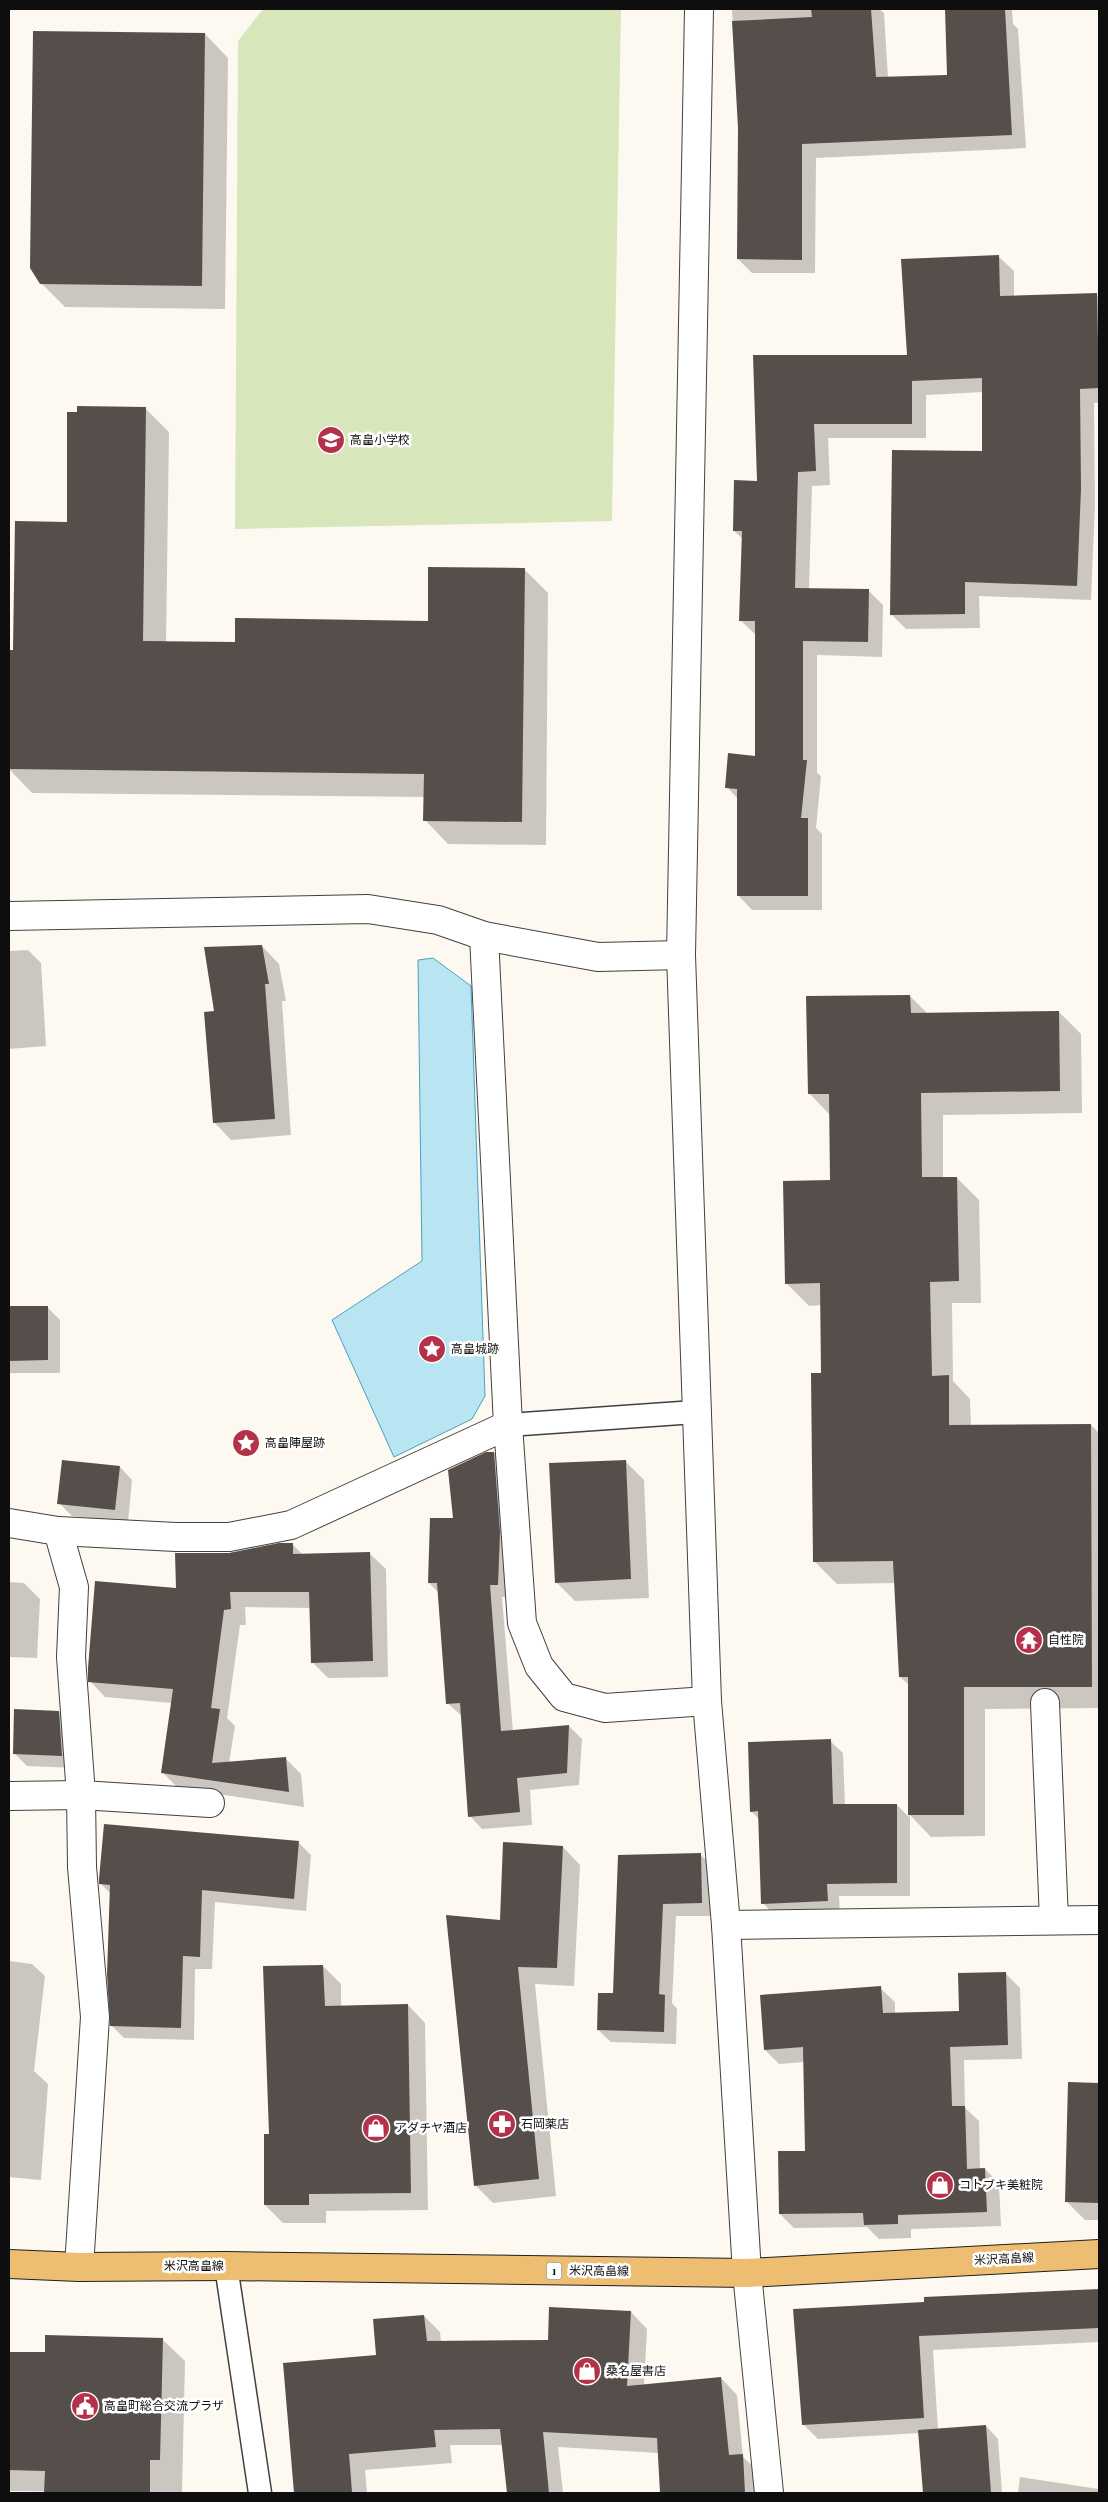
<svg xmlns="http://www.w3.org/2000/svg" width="1108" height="2502" font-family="'Playfair Display','Noto Sans JP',serif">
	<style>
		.green { fill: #d8e6bc }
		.water { fill: #b9e4f1; stroke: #46a2c2 }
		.shadow { fill: #0003 }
		.building { fill: #564e4b }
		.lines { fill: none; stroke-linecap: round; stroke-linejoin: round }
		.service-casing { stroke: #414141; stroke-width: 25 }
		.minor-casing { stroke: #414141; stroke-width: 30 }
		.tertiary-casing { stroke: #414141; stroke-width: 30 }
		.primary-casing { stroke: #1f1f1f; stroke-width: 30 }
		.service { stroke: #fff; stroke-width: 22 }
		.minor { stroke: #fff; stroke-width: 28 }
		.tertiary { stroke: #fff; stroke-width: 28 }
		.primary { stroke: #edbe71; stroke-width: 28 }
		.labels { text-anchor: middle; stroke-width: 5; stroke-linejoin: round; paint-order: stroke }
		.shield { fill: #fff; stroke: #565656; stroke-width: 1 }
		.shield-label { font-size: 11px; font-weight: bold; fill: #0e0e0e }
		.poi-label { font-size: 12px; fill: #0e0e0e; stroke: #fff; text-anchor: start }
		.street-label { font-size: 12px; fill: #0e0e0e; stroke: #fff }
	</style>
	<rect width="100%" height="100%" fill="#fef9f0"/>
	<path class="green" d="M 263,9 L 621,9 L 612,521 L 235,529 L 238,41 Z"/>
	<path class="water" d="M 433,958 L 471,986 L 485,1396 L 472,1419 L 394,1457 L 332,1320 L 422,1261 L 418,960 Z"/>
	<g class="shadow">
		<path d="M 732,9 L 879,9 L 884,13 L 888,78 L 949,76 L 946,9 L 1012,9 L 1013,24 L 1018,29 L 1026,148 L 816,158 L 815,273 L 752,273 L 738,259 L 739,128 Z"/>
		<path d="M 205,34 L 228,58 L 225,309 L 65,307 L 41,283 Z"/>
		<path d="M 999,257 L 1014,271 L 1014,297 L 1096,294 L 1099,297 L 1099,403 L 1094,403 L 1095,504 L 1091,600 L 979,596 L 980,628 L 906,629 L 891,614 L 983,452 L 983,392 L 926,395 L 926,438 L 828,438 L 830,485 L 812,486 L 809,590 L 868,590 L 883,605 L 882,657 L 817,655 L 817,773 L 821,776 L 816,828 L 822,834 L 822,910 L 752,910 L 738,895 L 738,799 L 727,787 L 757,757 L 756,635 L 740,620 L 743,539 L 734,531 L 758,482 L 754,357 L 908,356 Z"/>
		<path d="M 145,408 L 169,432 L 166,643 L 236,644 L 429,622 L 525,570 L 548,593 L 546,845 L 448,844 L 425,820 L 425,797 L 32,793 L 9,769 L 9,652 L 14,652 L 68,523 Z"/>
		<path d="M 262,946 L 279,964 L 286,1001 L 282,1001 L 291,1135 L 231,1140 L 214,1122 L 216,1013 Z"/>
		<path d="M 28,950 L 41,963 L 46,1046 L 9,1049 L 9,951 Z"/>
		<path d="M 910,996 L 928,1014 L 1059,1012 L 1081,1034 L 1082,1113 L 943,1115 L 943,1178 L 957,1178 L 979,1200 L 981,1303 L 952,1303 L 953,1381 L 970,1399 L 971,1426 L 1091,1425 L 1099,1433 L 1099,1708 L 985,1709 L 985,1836 L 931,1837 L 910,1815 L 910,1896 L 839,1896 L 840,1914 L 775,1916 L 763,1903 L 760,1820 L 751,1811 L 830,1741 L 843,1753 L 845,1805 L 897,1805 L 909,1817 L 909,1685 L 900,1677 L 896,1583 L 837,1584 L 815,1562 L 822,1375 L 822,1305 L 809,1306 L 786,1283 L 831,1181 L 830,1115 L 809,1093 Z"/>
		<path d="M 9,1307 L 47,1307 L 60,1320 L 60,1373 L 9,1373 Z"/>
		<path d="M 494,1453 L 507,1466 L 511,1597 L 502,1597 L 513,1732 L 569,1726 L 582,1739 L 579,1785 L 530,1790 L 532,1825 L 482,1829 L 470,1816 L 462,1716 L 447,1703 L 438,1592 L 429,1583 L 454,1519 Z"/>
		<path d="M 625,1461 L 644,1480 L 649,1598 L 575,1601 L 556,1582 Z"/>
		<path d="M 120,1467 L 132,1480 L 128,1522 L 72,1516 L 59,1503 Z"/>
		<path d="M 292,1544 L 303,1555 L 370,1554 L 386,1569 L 388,1677 L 328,1678 L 312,1662 L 311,1608 L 245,1607 L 246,1625 L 240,1625 L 227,1718 L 235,1726 L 229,1763 L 286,1759 L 301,1774 L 304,1807 L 178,1788 L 162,1772 L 172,1703 L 105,1697 L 90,1681 L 178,1589 L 229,1554 Z"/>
		<path d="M 9,1582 L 24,1583 L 40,1599 L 37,1658 L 9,1657 Z"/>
		<path d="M 59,1712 L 72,1725 L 75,1768 L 27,1766 L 14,1753 Z"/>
		<path d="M 299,1843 L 311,1855 L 306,1911 L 215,1902 L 212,1969 L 195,1969 L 194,2040 L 124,2038 L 111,2025 L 111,1894 L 100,1883 Z"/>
		<path d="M 563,1847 L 580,1865 L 574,1986 L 535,1984 L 556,2196 L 493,2203 L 475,2185 L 501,1922 Z"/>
		<path d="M 700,1854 L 713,1867 L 714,1916 L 676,1916 L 672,2003 L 677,2009 L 676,2044 L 611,2042 L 598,2030 L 614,1995 L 620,1856 Z"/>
		<path d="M 9,1961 L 32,1964 L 45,1976 L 34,2071 L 48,2084 L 41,2180 L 9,2177 Z"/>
		<path d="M 323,1966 L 341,1984 L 341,2007 L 408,2005 L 425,2023 L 428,2210 L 326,2211 L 326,2223 L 283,2223 L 265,2205 L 270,2135 Z"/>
		<path d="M 1006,1974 L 1020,1988 L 1022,2059 L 964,2060 L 965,2108 L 979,2121 L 980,2170 L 985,2169 L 999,2183 L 1001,2226 L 911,2229 L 911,2238 L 879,2239 L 867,2227 L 794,2228 L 780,2214 L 806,2152 L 804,2062 L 779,2064 L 765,2050 L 880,1988 L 895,2002 L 895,2014 L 961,2012 Z"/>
		<path d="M 1070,2083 L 1099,2084 L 1099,2220 L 1085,2220 L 1066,2201 Z"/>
		<path d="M 1099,2290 L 1099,2342 L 933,2350 L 938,2430 L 986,2426 L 998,2439 L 1002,2493 L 924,2493 L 920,2433 L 818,2439 L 803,2424 L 926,2303 L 925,2298 Z"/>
		<path d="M 631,2312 L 647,2329 L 644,2386 L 721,2378 L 737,2395 L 743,2457 L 759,2472 L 760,2493 L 661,2493 L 659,2453 L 558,2447 L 563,2493 L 509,2493 L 503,2445 L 450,2445 L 452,2463 L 365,2470 L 367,2493 L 295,2493 L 284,2364 L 377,2356 L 424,2316 L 440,2332 L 441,2342 L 549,2342 Z"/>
		<path d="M 162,2339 L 185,2361 L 182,2493 L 9,2491 L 9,2353 L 46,2354 Z"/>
		<path d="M 1020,2477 L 1099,2489 L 1099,2493 L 1018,2493 Z"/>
	</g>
	<g class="building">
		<path d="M 811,9 L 871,9 L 876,77 L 947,75 L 945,9 L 1005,9 L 1012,135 L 802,144 L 802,260 L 737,259 L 738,128 L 732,21 L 812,17 Z"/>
		<path d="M 33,31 L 205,33 L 202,286 L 40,284 L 30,268 Z"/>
		<path d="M 999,255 L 1000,296 L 1097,293 L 1099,388 L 1080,389 L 1081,489 L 1077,586 L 965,582 L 965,614 L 890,615 L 892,450 L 982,451 L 982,378 L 912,381 L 912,424 L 814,424 L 816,471 L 798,472 L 795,588 L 869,589 L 868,642 L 803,641 L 803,760 L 807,760 L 801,818 L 808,818 L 808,896 L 737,896 L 737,789 L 725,788 L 728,753 L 755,756 L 755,621 L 739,621 L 742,531 L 733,531 L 734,480 L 757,481 L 753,355 L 907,355 L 901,259 Z"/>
		<path d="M 77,406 L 146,407 L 143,641 L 235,642 L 235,618 L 428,621 L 428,567 L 525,568 L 522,822 L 423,821 L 424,774 L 9,769 L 9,650 L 13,650 L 15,521 L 67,522 L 67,412 L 77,412 Z"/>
		<path d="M 262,945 L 269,984 L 265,984 L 275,1119 L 213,1123 L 204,1012 L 214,1011 L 204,947 Z"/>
		<path d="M 910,995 L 911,1013 L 1059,1011 L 1060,1091 L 921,1093 L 922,1177 L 957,1177 L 959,1281 L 930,1282 L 932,1376 L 949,1375 L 949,1425 L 1091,1424 L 1092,1687 L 964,1687 L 964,1815 L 908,1815 L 908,1677 L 899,1677 L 893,1561 L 813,1562 L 811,1373 L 821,1373 L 820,1283 L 785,1284 L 783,1181 L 830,1180 L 829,1094 L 808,1094 L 806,996 Z"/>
		<path d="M 9,1306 L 48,1306 L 48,1360 L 9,1361 Z"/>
		<path d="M 486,1452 L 494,1452 L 500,1532 L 498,1585 L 490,1585 L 501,1731 L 569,1725 L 567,1773 L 517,1778 L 520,1812 L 468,1817 L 460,1703 L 446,1704 L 437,1583 L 428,1583 L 430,1518 L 453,1518 L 448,1470 Z"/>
		<path d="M 62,1460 L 120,1466 L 115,1510 L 57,1504 Z"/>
		<path d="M 626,1460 L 631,1579 L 555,1583 L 549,1463 Z"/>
		<path d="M 279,1543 L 293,1543 L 293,1554 L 370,1552 L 373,1661 L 311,1663 L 309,1592 L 230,1592 L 231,1609 L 224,1610 L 211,1708 L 220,1709 L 212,1763 L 286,1757 L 289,1792 L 161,1773 L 173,1689 L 88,1682 L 88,1668 L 95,1581 L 176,1588 L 175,1553 L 229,1553 Z"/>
		<path d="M 14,1709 L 59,1711 L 62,1756 L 13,1754 Z"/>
		<path d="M 831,1739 L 833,1804 L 897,1804 L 897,1883 L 827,1884 L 828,1901 L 761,1904 L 758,1811 L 750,1812 L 748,1742 Z"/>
		<path d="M 104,1824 L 299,1841 L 294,1899 L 202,1890 L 200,1957 L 183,1956 L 181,2028 L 110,2026 L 107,1974 L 110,1885 L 99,1884 L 99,1879 Z"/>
		<path d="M 503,1842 L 563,1846 L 557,1968 L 518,1967 L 539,2179 L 474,2186 L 446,1915 L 500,1920 Z"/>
		<path d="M 701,1853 L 702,1903 L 663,1904 L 659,1994 L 665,1995 L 664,2032 L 597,2030 L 598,1993 L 613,1993 L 618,1855 Z"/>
		<path d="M 323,1965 L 325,2006 L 408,2004 L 411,2193 L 309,2194 L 309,2205 L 264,2205 L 264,2134 L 269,2134 L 263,1966 Z"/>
		<path d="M 1006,1972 L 1008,2045 L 950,2047 L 952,2106 L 965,2106 L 967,2169 L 985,2168 L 987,2212 L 898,2215 L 898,2224 L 864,2225 L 863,2213 L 779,2214 L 778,2151 L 805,2151 L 803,2047 L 764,2050 L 760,1995 L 881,1986 L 883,2013 L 959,2011 L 958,1973 Z"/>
		<path d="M 1068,2082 L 1099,2083 L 1099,2203 L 1065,2202 Z"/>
		<path d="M 1099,2289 L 1099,2328 L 919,2336 L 924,2418 L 802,2425 L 793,2309 L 924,2302 L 924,2297 Z"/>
		<path d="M 549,2307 L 631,2311 L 627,2386 L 721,2377 L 729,2455 L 743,2454 L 745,2493 L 660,2493 L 657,2438 L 543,2432 L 549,2493 L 507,2493 L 500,2429 L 434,2430 L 436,2447 L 349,2454 L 352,2492 L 294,2493 L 283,2363 L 376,2355 L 373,2319 L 424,2315 L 427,2341 L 548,2340 Z"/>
		<path d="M 45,2335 L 163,2338 L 160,2460 L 150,2460 L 150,2493 L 44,2493 L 45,2471 L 9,2470 L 9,2352 L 45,2352 Z"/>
		<path d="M 986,2425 L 991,2493 L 923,2493 L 918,2430 Z"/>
	</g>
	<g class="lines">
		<g class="service-casing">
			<g id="service">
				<path d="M 508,1425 L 695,1412"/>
				<path d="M 226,2266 L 260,2493"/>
			</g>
		</g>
		<g class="minor-casing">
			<g id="minor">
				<path d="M 9,916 L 368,909 L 438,920 L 484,936 L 598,957 L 681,955"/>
				<path d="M 484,936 L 508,1425 L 522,1623 L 539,1666 L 564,1697 L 605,1708 L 707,1701"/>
				<path d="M 9,1523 L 58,1531 L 176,1537 L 229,1537 L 291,1525 L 508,1425"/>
				<path d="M 58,1531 L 74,1587 L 71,1657 L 81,1795 L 82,1867 L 95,2017 L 79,2267"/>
				<path d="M 1045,1703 L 1054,1920"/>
				<path d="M 9,1796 L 81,1795 L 210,1803"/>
				<path d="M 726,1925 L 1099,1920"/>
			</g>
		</g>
		<g class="tertiary-casing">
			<path id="tertiary" d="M 699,9 L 681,955 L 707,1701 L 726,1925 L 747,2273 L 769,2493"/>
		</g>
		<g class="primary-casing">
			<path id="primary" d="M 9,2264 L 79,2267 L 226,2266 L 747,2273 L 1099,2254"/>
		</g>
		<use href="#service" class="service"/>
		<use href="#minor" class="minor"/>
		<use href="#tertiary" class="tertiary"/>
		<use href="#primary" class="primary"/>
	</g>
	<defs>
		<g id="school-disc" transform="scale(1.4375)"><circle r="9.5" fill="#b33149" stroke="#fff"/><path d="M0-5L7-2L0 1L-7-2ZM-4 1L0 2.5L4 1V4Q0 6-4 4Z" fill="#fff"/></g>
		<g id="sight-disc" transform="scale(1.4375)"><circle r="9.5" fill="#b33149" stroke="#fff"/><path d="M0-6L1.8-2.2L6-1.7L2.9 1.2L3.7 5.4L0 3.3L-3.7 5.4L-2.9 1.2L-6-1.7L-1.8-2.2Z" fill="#fff"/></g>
		<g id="temple-disc" transform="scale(1.4375)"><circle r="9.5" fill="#b33149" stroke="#fff"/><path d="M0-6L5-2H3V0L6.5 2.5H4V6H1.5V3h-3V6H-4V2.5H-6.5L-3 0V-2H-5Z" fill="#fff"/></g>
		<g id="pharmacy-disc" transform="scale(1.4375)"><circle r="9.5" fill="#b33149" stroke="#fff"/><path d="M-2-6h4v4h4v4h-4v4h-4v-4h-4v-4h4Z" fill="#fff"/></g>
		<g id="shop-disc" transform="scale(1.4375)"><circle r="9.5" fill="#b33149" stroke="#fff"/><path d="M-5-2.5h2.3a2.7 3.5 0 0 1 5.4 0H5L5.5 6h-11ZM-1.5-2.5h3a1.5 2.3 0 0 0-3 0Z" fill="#fff"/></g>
		<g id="civic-disc" transform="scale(1.4375)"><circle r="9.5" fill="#b33149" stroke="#fff"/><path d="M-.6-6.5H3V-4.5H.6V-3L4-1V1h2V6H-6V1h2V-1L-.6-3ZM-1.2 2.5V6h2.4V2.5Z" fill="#fff"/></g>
	</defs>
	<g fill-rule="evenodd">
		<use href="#school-disc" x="331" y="440"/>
		<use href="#sight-disc" x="432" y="1349"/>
		<use href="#sight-disc" x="246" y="1443"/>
		<use href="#temple-disc" x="1029" y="1640"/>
		<use href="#pharmacy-disc" x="502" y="2124"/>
		<use href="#shop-disc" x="376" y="2128"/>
		<use href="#shop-disc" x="940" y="2185"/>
		<use href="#shop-disc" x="587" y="2371"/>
		<use href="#civic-disc" x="85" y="2406"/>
	</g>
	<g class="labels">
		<rect class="shield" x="546.5" y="2262.5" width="15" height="17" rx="4"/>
		<g class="shield-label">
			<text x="554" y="2275">1</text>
		</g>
		<g class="poi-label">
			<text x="350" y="444">高畠小学校</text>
			<text x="451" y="1353">高畠城跡</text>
			<text x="265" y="1447">高畠陣屋跡</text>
			<text x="1048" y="1644">自性院</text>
			<text x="521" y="2128">石岡薬店</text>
			<text x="395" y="2132">アダチヤ酒店</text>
			<text x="959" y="2189">コトブキ美粧院</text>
			<text x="606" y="2375">桑名屋書店</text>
			<text x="104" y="2410">高畠町総合交流プラザ</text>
		</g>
		<g class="street-label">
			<text transform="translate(1004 2259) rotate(-3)" y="4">米沢高畠線</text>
			<text x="194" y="2270">米沢高畠線</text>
			<text transform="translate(599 2271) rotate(1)" y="4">米沢高畠線</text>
		</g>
	</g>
	<rect width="1108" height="2502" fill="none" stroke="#0e0e0e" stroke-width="20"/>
</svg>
